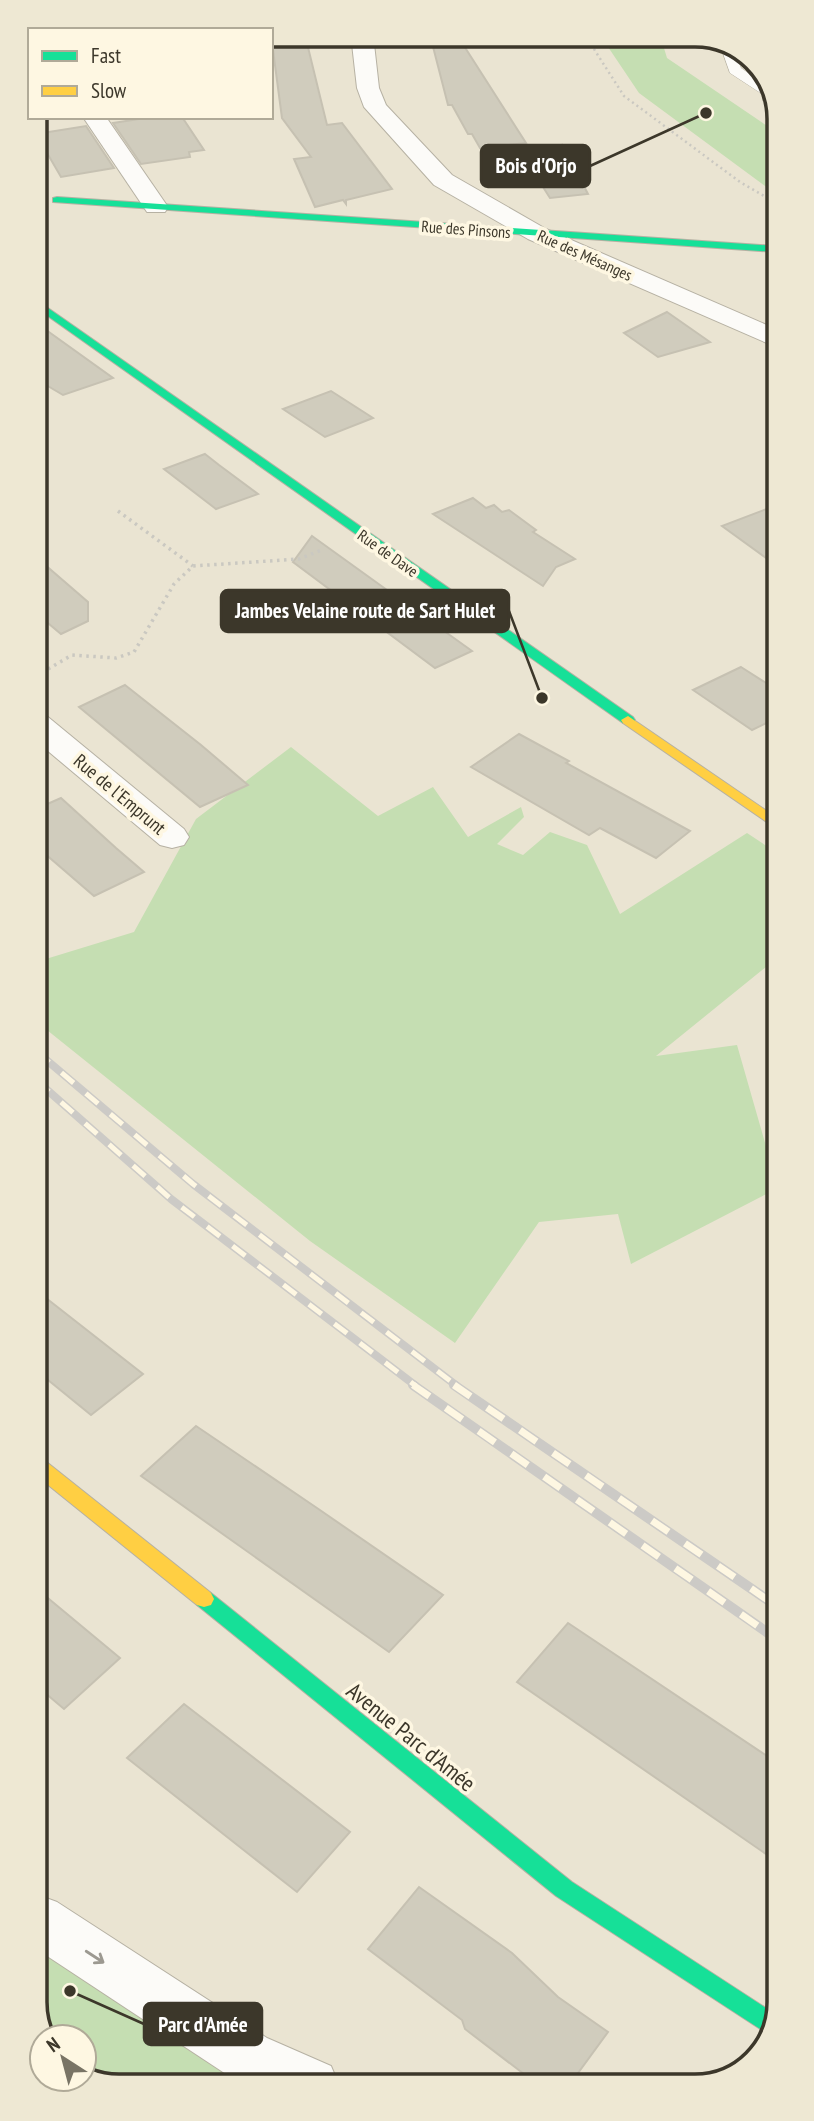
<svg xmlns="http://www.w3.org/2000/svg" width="814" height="2121" font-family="'PT Sans Narrow',sans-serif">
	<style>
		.green { fill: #c5deb2 }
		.building { fill: #d0ccbd; stroke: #c6c1b2; stroke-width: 2 }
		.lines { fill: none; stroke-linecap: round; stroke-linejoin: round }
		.lane-casing { stroke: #b6b1a3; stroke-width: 1 }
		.street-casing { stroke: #b6b1a3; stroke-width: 2 }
		.fast-casing { stroke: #b6b1a3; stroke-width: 2 }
		.slow-casing { stroke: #b6b1a3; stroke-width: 2 }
		.path-far1 { stroke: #cac8c1; stroke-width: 2.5; stroke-dasharray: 2 3.5; stroke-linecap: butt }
		.path { stroke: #cac8c1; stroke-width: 3.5; stroke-dasharray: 2.5 4.5; stroke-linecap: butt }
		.lane { fill: #fcfbf8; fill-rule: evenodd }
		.street { fill: #fcfbf8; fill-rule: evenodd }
		.fast { fill: #16e098; fill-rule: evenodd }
		.slow { fill: #ffcf43; fill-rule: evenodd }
		.rail-far1-casing { stroke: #cccac6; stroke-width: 8 }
		.rail-casing { stroke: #cccac6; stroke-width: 10 }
		.rail-far1 { stroke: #fef7e2; stroke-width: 5; stroke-dasharray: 16; stroke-linecap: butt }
		.rail { stroke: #fef7e2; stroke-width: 7; stroke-dasharray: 20; stroke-linecap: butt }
		.oneway { stroke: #9c9991 }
		.labels { text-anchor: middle; stroke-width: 7; stroke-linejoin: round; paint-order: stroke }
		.far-street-label { font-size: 16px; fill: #3c372a; stroke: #fef7e2 }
		.street-label { font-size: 19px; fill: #3c372a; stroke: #fef7e2 }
		.near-street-label { font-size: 23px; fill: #3c372a; stroke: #fef7e2 }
		.rim { fill: none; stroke: #3c372a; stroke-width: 3.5 }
		.leader { fill: none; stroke: #3c372a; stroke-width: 2.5 }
		.callout-dot { fill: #3c372a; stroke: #fef7e2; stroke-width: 2.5 }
		.callout { fill: #3c372a; stroke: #3c372a; stroke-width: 2.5 }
		.callout-label { font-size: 21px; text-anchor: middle; font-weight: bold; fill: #fff }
	</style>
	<rect width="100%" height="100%" fill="#eae4d2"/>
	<g class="green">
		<path d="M 600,35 L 660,35 L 667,58 L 776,132 L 776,194 L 639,93 Z"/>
		<path d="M 291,747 L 378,816 L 433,787 L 468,837 L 521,807 L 524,817 L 497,844 L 523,855 L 550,832 L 587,845 L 620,914 L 747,833 L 777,853 L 777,958 L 656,1056 L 737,1045 L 778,1188 L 631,1264 L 618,1214 L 539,1222 L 455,1343 L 310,1241 L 37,1022 L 36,962 L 134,932 L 196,819 Z"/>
		<path d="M 38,1946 L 243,2085 L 113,2086 L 84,2074 L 84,2037 L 46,2037 L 38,2024 Z"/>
	</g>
	<g class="building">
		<path d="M 271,35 L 305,35 L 327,125 L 342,123 L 392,189 L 346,200 L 346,204 L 343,200 L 315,207 L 294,159 L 311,157 L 282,118 Z"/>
		<path d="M 430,35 L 457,35 L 526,143 L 480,148 L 472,134 L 468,134 L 452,105 L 448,105 Z"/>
		<path d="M 152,117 L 182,117 L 204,150 L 189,152 L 190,157 L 141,164 L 113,123 Z"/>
		<path d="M 86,126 L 114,168 L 61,177 L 36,134 Z"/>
		<path d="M 562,145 L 588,194 L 550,198 L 536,176 Z"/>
		<path d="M 667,312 L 710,342 L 658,357 L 624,333 Z"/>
		<path d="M 35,322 L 113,378 L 63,395 L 36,379 Z"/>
		<path d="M 331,391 L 373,418 L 325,437 L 283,409 Z"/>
		<path d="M 205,454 L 219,465 L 258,494 L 216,509 L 164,469 Z"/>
		<path d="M 473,498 L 486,508 L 494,505 L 502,512 L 509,510 L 536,530 L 533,532 L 575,559 L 556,567 L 543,586 L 433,514 Z"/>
		<path d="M 777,505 L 777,566 L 722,526 Z"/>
		<path d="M 312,536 L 387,590 L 472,651 L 435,668 L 293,562 Z"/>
		<path d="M 36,557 L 88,602 L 88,621 L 61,634 L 36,613 Z"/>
		<path d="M 741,667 L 777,690 L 777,718 L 752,730 L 693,690 Z"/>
		<path d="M 125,685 L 201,745 L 248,785 L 200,807 L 79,707 Z"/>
		<path d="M 519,734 L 569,761 L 566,763 L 690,831 L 656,858 L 600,828 L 589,835 L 471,767 Z"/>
		<path d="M 61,798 L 116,848 L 144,872 L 94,896 L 36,846 L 36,809 Z"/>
		<path d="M 37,1291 L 143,1374 L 91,1415 L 37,1371 Z"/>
		<path d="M 196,1426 L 317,1508 L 443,1595 L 389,1652 L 141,1476 Z"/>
		<path d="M 37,1589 L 120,1658 L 64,1709 L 37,1686 Z"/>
		<path d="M 568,1623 L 779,1764 L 779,1863 L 517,1682 Z"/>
		<path d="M 184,1704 L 350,1832 L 297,1892 L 127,1758 Z"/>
		<path d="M 419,1887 L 512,1953 L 558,1997 L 608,2032 L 570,2084 L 537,2084 L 465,2029 L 462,2020 L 368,1949 Z"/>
	</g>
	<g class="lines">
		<g class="lane-casing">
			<path id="lane" d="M 719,42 L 732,47 L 741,68 L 771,89 L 776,103 L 730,73 Z"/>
		</g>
		<g class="street-casing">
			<g id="street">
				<path d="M 351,35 L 373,35 L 379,88 L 386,105 L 452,175 L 546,229 L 776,329 L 776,347 L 528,239 L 434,185 L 364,107 L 357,88 Z"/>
				<path d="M 83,117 L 106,117 L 168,207 L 165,212 L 147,212 Z"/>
				<path d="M 36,714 L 48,717 L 184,829 L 189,837 L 184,845 L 172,848 L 160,845 L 36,741 Z"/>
				<path d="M 38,1895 L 57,1902 L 267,2038 L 331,2066 L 339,2085 L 249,2085 L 229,2076 L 38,1950 Z"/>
			</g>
		</g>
		<g class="fast-casing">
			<g id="fast">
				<path d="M 57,197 L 776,246 L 776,252 L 53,202 L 53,198 Z"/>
				<path d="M 35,299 L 633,717 L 635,720 L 633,723 L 623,723 L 35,307 Z"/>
				<path d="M 204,1591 L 211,1593 L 572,1882 L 775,2014 L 768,2034 L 556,1896 L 197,1605 L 194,1599 L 197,1593 Z"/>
			</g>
		</g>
		<g class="slow-casing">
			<g id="slow">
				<path d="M 628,716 L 777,818 L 777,829 L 623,723 L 621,720 Z"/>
				<path d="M 37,1458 L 44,1460 L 211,1593 L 214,1599 L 211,1605 L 204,1607 L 197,1605 L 37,1476 Z"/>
			</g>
		</g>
		<path class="path-far1" d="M 585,35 L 624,96 L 740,182 L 776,203"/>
		<g class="path">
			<path d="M 118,511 L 193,566"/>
			<path d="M 36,676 L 72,655 L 116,658 L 134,652 L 174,584 L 193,566 L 299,559 L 324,549"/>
		</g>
		<use href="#lane" class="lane"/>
		<use href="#street" class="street"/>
		<use href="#fast" class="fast"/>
		<use href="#slow" class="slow"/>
		<g class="rail-far1-casing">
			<g id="rail-far1">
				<path d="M 37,1052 L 193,1184 L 457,1386"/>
				<path d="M 37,1081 L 171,1199 L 416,1386"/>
			</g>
		</g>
		<g class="rail-casing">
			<g id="rail">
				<path d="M 413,1385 L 778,1640"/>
				<path d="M 454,1385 L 778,1607"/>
			</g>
		</g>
		<use href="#rail-far1" class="rail-far1"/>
		<use href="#rail" class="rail"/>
	</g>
	<defs><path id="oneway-shaft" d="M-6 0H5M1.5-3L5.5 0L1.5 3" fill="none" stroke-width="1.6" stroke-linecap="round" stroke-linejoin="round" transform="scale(1.75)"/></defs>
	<use class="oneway" href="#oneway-shaft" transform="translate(95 1957) rotate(33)"/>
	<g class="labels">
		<g class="far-street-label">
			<text transform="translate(466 229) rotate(4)" y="6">Rue des Pinsons</text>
			<text transform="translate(585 255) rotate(24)" y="6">Rue des Mésanges</text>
			<text transform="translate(388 553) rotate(35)" y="6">Rue de Dave</text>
		</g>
		<g class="street-label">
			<text transform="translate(120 794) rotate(40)" y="7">Rue de l'Emprunt</text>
		</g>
		<g class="near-street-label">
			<text transform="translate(411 1737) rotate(39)" y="8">Avenue Parc d'Amée</text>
		</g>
	</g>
	<path d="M0 0H814V2121H0ZM119 47H695A72 72 0 0 1 767 119V2002A72 72 0 0 1 695 2074H119A72 72 0 0 1 47 2002V119A72 72 0 0 1 119 47Z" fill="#eee8d3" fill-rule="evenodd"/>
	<path class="rim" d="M119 47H695A72 72 0 0 1 767 119V2002A72 72 0 0 1 695 2074H119A72 72 0 0 1 47 2002V119A72 72 0 0 1 119 47Z"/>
	<path class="leader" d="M706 113L590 166M542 698L509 611M70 1991L144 2024"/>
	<g class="callout-dot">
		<circle cx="706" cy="113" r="7"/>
		<circle cx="542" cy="698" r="7"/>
		<circle cx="70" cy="1991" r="7"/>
	</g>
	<g class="callout">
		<rect x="481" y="145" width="109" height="42" rx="7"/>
		<rect x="221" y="590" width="288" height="42" rx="7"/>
		<rect x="144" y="2003" width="118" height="42" rx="7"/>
	</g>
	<g class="callout-label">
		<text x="536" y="173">Bois d'Orjo</text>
		<text x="365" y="618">Jambes Velaine route de Sart Hulet</text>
		<text x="203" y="2032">Parc d'Amée</text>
	</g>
	<rect x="28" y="28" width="245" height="91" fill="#fef7e2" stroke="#b0aa98" stroke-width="2"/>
	<rect x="42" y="51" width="35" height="10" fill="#16e098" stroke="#b0aa98" stroke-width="2"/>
	<text x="91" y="63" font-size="21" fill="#3c372a">Fast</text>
	<rect x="42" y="86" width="35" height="10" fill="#ffcf43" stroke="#b0aa98" stroke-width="2"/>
	<text x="91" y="98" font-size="21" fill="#3c372a">Slow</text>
	<g transform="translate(63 2058) rotate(324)"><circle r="33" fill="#fef7e2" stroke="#b0aa98" stroke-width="2"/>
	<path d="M0-5L12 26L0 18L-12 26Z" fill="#797465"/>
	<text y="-10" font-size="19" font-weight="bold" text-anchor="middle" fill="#3c372a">N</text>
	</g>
</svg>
